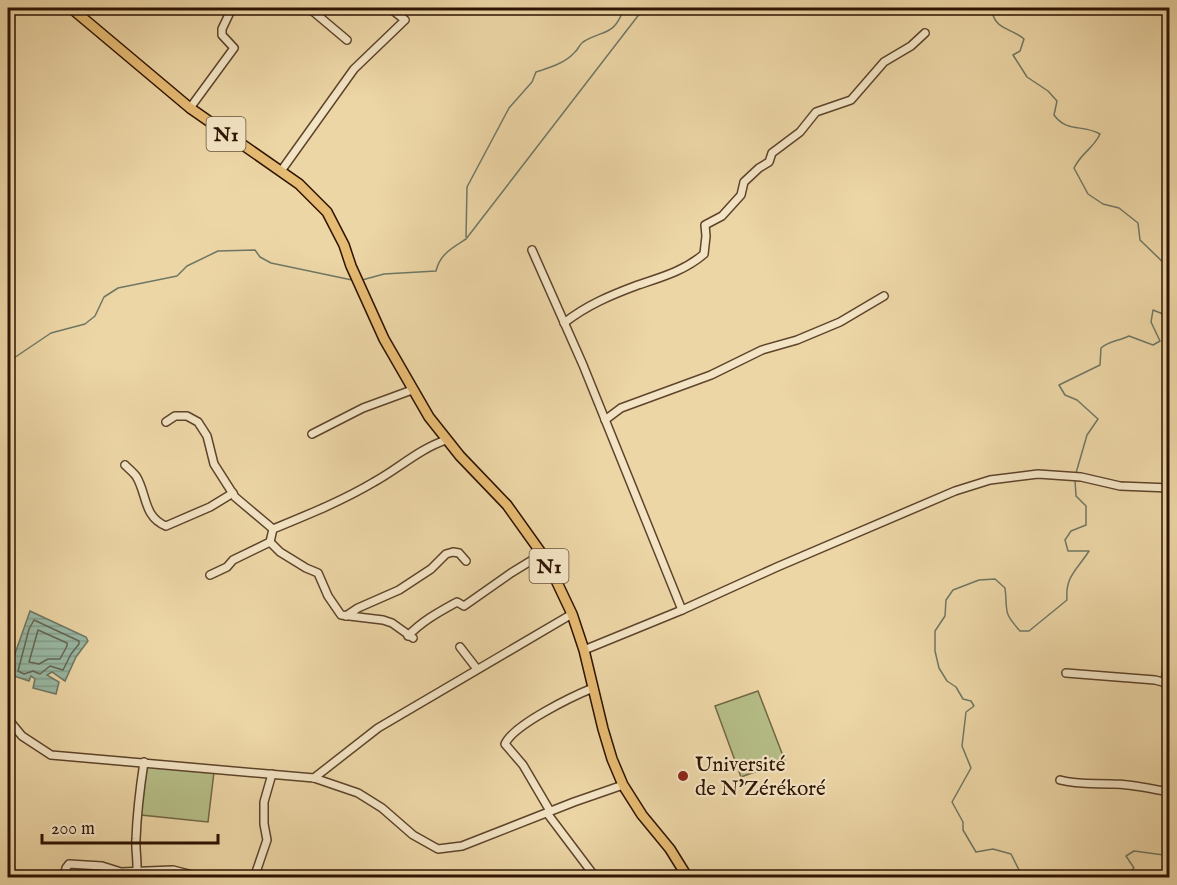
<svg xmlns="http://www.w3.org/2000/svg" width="1177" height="885" font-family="'IM FELL English',serif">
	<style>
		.garden { fill: #b6be88; stroke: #726845; stroke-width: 1.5 }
		.water { fill: url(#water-rules); stroke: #6e7764; stroke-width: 1.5 }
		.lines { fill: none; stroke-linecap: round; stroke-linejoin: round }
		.shore { stroke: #636654; stroke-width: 1.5 }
		.stream { stroke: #6e7764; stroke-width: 1.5 }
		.minor-casing { stroke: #5d442b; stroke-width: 10 }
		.major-casing { stroke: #2d1302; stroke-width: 12 }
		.minor { stroke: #f3e4c5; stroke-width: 7 }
		.major { stroke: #e6bb73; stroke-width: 9 }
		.poi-dot { fill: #8f2418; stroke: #f3e4c5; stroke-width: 2 }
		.labels { text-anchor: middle; stroke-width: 4.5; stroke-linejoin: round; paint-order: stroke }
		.shield { fill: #f3e4c5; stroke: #68523c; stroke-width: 1.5 }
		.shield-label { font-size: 20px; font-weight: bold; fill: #2d1302 }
		.poi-label { font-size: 21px; fill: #2d1302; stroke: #f3e4c5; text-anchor: start }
	</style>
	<defs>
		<pattern id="water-rules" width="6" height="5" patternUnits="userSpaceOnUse" patternTransform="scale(1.5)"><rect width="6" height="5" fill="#99b9a5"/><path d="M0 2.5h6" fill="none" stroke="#849e8c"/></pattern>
	</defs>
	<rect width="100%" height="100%" fill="#edd6a6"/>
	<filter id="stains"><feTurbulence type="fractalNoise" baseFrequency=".00333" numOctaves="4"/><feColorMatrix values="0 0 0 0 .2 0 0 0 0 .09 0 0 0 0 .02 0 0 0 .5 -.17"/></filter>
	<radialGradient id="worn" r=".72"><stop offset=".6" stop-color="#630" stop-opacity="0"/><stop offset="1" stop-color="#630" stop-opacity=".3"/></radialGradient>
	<g class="garden">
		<path d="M 758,691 L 785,761 L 741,777 L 715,706 Z"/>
		<path d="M 146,766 L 214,772 L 208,822 L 141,815 Z"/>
	</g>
	<path class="water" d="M 30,611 L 86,637 L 88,641 L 76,657 L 65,681 L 52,672 L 47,675 L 59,682 L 56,694 L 33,688 L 35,679 L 31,676 L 29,681 L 11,675 L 11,665 Z"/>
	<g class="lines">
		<g class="shore">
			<path d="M 34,620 L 79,641 L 79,644 L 71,654 L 63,670 L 50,666 L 40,674 L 33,671 L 24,674 L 18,671 L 29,629 Z"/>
			<path d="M 38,630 L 67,643 L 67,646 L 60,659 L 48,659 L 39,664 L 29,662 Z"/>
		</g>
		<g class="stream">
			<path d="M 991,8 C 995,31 1010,27 1024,39 L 1020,51 L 1013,55 L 1027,77 L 1048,91 L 1057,101 L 1054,115 C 1067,133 1083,124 1100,134 C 1093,149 1082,152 1074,168 L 1088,194 L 1103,204 L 1119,208 L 1138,223 L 1140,240 L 1168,267 L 1170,273"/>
			<path d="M 466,237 L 467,187 L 509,108 L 532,82 L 536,72 C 549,68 565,63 574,53 C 578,50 579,45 583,42 C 604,29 614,37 624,8"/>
			<path d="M 362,280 L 384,274 L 436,271 C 440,254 452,248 466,239 L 644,8"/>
			<path d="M 1170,314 L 1170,320"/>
			<path d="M 8,362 L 51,333 L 85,324 L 95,316 L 104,297 L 118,288 L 177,276 L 187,266 L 218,251 L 255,250 L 260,257 L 271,263 L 352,280"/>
			<path d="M 1076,473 L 1087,435 L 1098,419 L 1077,400 L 1065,395 L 1059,385 L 1100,365 L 1101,348 C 1109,341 1119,341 1129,336 L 1153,345 L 1160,341 L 1151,322 L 1153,310 L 1168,316"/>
			<path d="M 1023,878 L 1011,854 L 993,849 L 976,852 L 963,830 L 963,822 L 952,802 L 971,768 L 962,746 L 966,712 L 974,706 L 971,701 L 963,699 L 956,687 L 947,681 L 939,668 L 935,651 L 935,631 L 945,616 L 946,600 L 953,590 L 979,580 L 995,579 L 1005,588 C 1008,612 1002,611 1020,631 L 1029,631 L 1067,600 C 1065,576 1077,570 1089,551 L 1068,551 L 1065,540 L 1071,531 L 1086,525 L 1086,506 L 1076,496 L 1075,480"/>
			<path d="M 1124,878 L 1134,868 L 1126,856 L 1134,851 L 1164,855 L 1170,858"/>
		</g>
		<g class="minor-casing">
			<g id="minor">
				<path d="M 309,8 L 347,40"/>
				<path d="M 190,108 L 234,48 L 222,35 L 222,29 L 232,8"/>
				<path d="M 281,171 L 354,69 L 405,20 L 390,8"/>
				<path d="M 532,250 L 583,365 L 682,610"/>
				<path d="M 564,323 C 587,305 611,295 638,285 C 662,277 684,271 704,254 L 706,236 L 705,225 L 722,216 L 741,195 L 744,182 L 759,168 L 769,162 L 772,153 L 800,132 L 816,112 L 851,100 L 884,62 L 911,46 L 925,33"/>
				<path d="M 605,420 L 621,408 L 711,375 L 762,350 L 797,340 L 840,322 L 884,296"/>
				<path d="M 166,422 L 175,416 L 187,416 L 198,422 L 207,436 L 214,464 L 235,497 L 273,529"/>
				<path d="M 312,434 L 363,408 L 412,390"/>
				<path d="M 125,465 C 128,468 133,472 136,476 C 147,493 143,517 166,526 L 210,507 L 233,493"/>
				<path d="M 270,542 L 280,552 L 306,568 L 318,573 L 328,596 L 341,615 L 383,620 L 392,623 L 413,638"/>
				<path d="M 210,575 L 227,567 L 233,560 L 270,542 L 273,529 C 307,515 342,501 374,482 C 398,469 419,449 446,440"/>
				<path d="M 346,616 L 358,608 L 399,590 L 431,569 L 446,554 L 453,552 L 459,553 L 466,561"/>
				<path d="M 408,636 C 422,621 439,612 457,602 L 464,606 L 511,573 L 542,554"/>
				<path d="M 460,647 L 477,669"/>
				<path d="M 584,650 L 682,610 L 777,567 L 955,491 L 990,480 L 1038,474 L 1081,477 L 1120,486 L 1170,488"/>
				<path d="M 1066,673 L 1155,680 L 1170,684"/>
				<path d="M 1165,682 L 1170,647"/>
				<path d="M 8,719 L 22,736 L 51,755 L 314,778 L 358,793 L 382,808 L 413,835 L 438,849 L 462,846 L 574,802 L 623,785"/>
				<path d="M 314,778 L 378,728 L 572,614"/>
				<path d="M 1060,780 C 1078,785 1095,783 1113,784 C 1132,784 1151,789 1170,792"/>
				<path d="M 550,811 L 523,765 L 505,744 C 513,725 573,696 593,688"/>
				<path d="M 547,813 L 596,878"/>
				<path d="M 65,873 L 66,868 L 69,864 L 102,866 L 121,872 L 173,870 L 200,877 L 227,878"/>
				<path d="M 136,878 C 139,865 135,852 136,839 C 137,813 140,788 144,762"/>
				<path d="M 254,878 L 267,840 L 264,824 L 264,802 L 272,774"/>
			</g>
		</g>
		<g class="major-casing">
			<path id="major" d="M 71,8 L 190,108 L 299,184 L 327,212 L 344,245 L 351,266 L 384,339 L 429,417 L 460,456 L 507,505 L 542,554 L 553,574 L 572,614 L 584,650 L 603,729 L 612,759 L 623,785 L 642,815 L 670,849 L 688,878"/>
		</g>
		<use href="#minor" class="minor"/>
		<use href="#major" class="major"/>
	</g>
	<circle class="poi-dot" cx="683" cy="776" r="6"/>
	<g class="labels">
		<g class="shield">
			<rect x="206.5" y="117" width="39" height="34" rx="4.5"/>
			<rect x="529.5" y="549" width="39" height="34" rx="4.5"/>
		</g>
		<g class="shield-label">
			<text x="226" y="141">N1</text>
			<text x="549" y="573">N1</text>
		</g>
		<g class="poi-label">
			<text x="695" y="771">Université<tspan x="695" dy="24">de N'Zérékoré</tspan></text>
		</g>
	</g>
	<rect width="1177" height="885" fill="none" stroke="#edd6a6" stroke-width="30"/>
	<rect x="9" y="9" width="1159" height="867" fill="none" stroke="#2d1302" stroke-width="3"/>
	<rect x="15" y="15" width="1147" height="855" fill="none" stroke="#2d1302" stroke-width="1.5"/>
	<path d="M42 834v9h176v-9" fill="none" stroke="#2d1302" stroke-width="3"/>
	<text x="51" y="834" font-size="18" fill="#2d1302" stroke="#f3e4c5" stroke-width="4.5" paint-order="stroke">200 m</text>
	<rect width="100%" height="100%" filter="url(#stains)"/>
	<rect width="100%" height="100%" fill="url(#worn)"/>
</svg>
